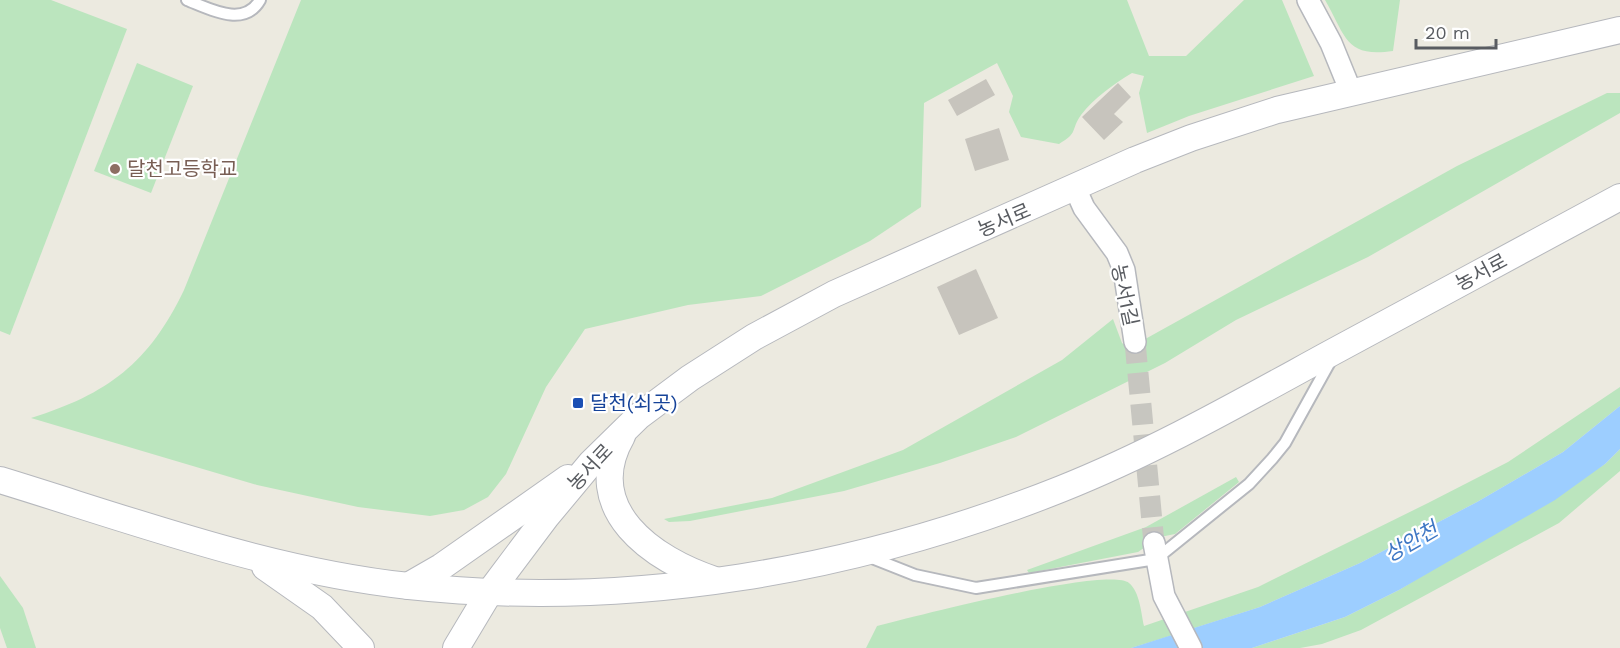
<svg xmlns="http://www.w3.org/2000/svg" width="1620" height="648" font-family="'Work Sans','Noto Sans KR',sans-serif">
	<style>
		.green { fill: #bbe5be }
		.water { fill: #9dceff }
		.building { fill: #c7c4bd }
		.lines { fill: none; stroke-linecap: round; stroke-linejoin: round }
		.minor-tunnel { stroke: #c7c6c0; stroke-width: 21; stroke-dasharray: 21 10; stroke-linecap: butt }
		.service-casing { stroke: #b6b8bd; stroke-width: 14 }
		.minor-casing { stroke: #b6b8bd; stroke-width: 24 }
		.tertiary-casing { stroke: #b6b8bd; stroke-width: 28 }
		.service { stroke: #fff; stroke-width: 10 }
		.minor { stroke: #fff; stroke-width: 21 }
		.tertiary { stroke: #fff; stroke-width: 26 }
		.education-dot { fill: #8d6e63; stroke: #fff; stroke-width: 2 }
		.transit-dot { fill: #1a4fb4; stroke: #fff; stroke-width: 2 }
		.labels { text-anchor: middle; stroke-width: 4.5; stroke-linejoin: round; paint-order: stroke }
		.education-label { font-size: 20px; fill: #785e54; stroke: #fff; text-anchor: start }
		.street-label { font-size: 20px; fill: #595c61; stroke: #fff }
		.transit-label { font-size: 20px; fill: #164399; stroke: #fff; text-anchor: start }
		.water-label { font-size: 21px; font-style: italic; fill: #3e77c4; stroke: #fff }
	</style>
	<rect width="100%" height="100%" fill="#eceae0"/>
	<g class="green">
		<path d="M 0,0 L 51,0 L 127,29 L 10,335 L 0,331 Z"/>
		<path d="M 301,0 L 1127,0 L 1149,56 L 1186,56 L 1244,0 L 1282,0 L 1314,76 L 1189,116 L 1147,133 L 1139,93 L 1144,76 L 1132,73 C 1115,83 1093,99 1081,115 C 1070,131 1079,132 1059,144 L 1021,137 L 1009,112 L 1013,96 L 997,63 L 924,103 L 921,207 L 870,241 L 761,296 L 688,305 L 585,329 L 546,387 L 506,474 L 488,497 L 464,510 L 430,516 L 358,507 L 257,485 L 31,418 C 108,394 149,363 184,290 Z"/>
		<path d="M 1325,0 L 1400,0 L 1393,51 C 1345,58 1346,36 1325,0 Z"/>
		<path d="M 137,63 L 193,86 L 151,193 L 94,171 Z"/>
		<path d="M 1607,93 L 1620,93 L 1620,113 L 1368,257 L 1236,320 L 1165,363 L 1016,437 L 940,463 L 844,491 L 690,521 L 669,522 L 664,519 L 772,498 L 903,450 L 1062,360 L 1113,319 L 1122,343 L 1129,348 L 1457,166 Z"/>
		<path d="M 1620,387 L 1620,406 L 1563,452 L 1477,502 L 1360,563 L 1260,607 L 1154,641 L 1131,648 L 866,648 L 877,626 C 912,617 1108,566 1129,583 C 1140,592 1141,613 1144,626 L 1258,587 L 1428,503 L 1508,462 Z"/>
		<path d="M 1620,449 L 1620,471 L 1559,523 L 1361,630 L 1322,644 L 1300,648 L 1252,648 L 1345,617 L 1399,590 L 1605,464 Z"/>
		<path d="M 1236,477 L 1239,482 L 1175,534 L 1160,537 L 1138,552 L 1029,573 L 1027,570 L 1146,527 Z"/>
		<path d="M 0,576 L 23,608 L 36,648 L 7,648 L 0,628 Z"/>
	</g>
	<path class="water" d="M 1620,406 L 1620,449 L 1605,464 L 1555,500 L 1399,590 L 1345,617 L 1252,648 L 1131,648 L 1260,607 L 1360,563 L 1477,502 L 1563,452 Z"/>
	<g class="building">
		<path d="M 986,79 L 995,95 L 957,116 L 948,100 Z"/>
		<path d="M 1118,83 L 1131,97 L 1114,114 L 1123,122 L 1104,140 L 1082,117 Z"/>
		<path d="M 999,128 L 1009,160 L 975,171 L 965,139 Z"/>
		<path d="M 976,269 L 998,318 L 959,335 L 937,287 Z"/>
	</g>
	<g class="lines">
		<path class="minor-tunnel" d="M 1135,342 L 1154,543"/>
		<g class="service-casing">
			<g id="service">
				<path d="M 187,0 C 210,9 244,28 260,0"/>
				<path d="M 867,556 L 915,575 L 976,588 L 1156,559 L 1249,484 L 1272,459 L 1285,443 L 1331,360"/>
			</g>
		</g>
		<g class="minor-casing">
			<g id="minor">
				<path d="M 1308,0 L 1331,43 L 1351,92"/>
				<path d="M 1075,188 L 1084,208 L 1117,253 L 1124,270 L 1135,342"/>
				<path d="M 1154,543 L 1164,596 L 1191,648"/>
			</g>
		</g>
		<g class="tertiary-casing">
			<g id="tertiary">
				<path d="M 622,436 C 580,509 653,560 715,580"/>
				<path d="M 0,480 C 134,521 269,571 409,586 C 631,610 855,571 1061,489 C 1154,452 1243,401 1331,353 C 1427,301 1524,249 1620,197"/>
				<path d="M 265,567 L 322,607 L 361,648"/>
				<path d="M 408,586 L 441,567 L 568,478"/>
				<path d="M 456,648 L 489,593 L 546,517 L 591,463 L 639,416 L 690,378 L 754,337 L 834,294 L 1135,160 L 1191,138 L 1277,110 L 1620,30"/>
			</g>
		</g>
		<use href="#service" class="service"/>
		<use href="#minor" class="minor"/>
		<use href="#tertiary" class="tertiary"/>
	</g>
	<circle class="education-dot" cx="115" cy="169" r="6"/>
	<rect class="transit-dot" x="572" y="397" width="12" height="12" rx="3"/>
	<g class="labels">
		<g class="education-label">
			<text x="127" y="176">달천고등학교</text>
		</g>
		<g class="street-label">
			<text transform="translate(1004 220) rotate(-23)" y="7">농서로</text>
			<text transform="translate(1481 272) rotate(-28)" y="7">농서로</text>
			<text transform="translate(1125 295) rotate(78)" y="7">농서1길</text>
			<text transform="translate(590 467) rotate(-47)" y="7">농서로</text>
		</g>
		<g class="transit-label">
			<text x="590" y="410">달천(쇠곳)</text>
		</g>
		<g class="water-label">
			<text transform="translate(1411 542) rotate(-30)" y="7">상안천</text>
		</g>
	</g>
	<path d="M1416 39v9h80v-9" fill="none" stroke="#595c61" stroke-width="3"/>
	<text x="1425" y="39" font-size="18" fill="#595c61" stroke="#ffffff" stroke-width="4.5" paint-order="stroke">20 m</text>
</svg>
